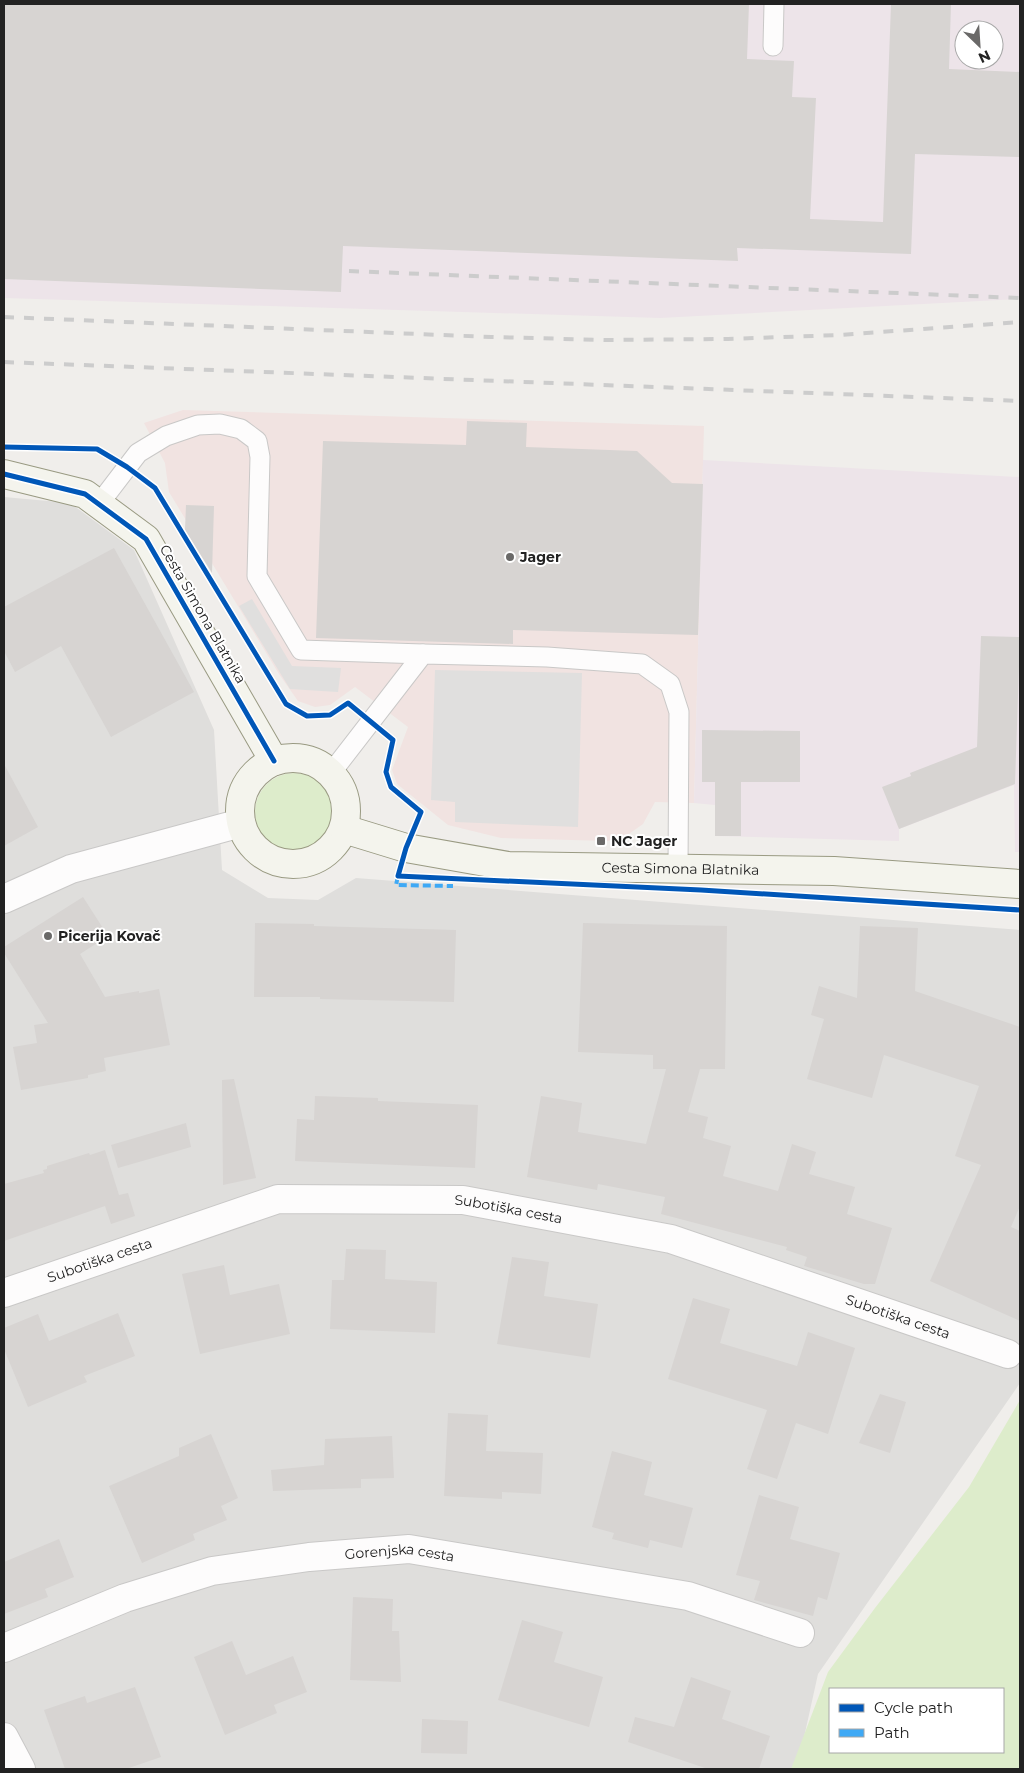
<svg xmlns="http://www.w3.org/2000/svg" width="1024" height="1773" font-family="Montserrat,sans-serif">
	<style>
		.residential { fill: #dfdedc }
		.commercial { fill: #f1e3e1 }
		.industrial { fill: #ede4e9; fill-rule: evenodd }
		.grass { fill: #ddeccb; fill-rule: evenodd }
		.parking { fill: #e0dfde }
		.building { fill: #d7d4d2 }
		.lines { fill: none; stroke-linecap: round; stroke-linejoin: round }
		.lane-casing { stroke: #c9c8c7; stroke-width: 21 }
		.street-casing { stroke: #c9c8c7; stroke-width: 30 }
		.secondary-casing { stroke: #999a82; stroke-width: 30 }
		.lane { stroke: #fdfcfc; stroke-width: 19 }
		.street { stroke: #fdfcfc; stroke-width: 28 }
		.secondary { stroke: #f4f4ed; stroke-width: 28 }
		.rail { stroke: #ccc; stroke-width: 4; stroke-dasharray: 10 10; stroke-linecap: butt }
		.quiet { stroke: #3fa9f5; stroke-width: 4; stroke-dasharray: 8 4; stroke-linecap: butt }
		.cycleway-casing { stroke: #fff; stroke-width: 8 }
		.cycleway { stroke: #0057b8; stroke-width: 5 }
		.poi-dot { fill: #6a6968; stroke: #fff; stroke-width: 2 }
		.labels { text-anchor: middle; stroke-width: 4; stroke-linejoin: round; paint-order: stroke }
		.poi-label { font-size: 14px; font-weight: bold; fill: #222; stroke: #fff; text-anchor: start }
		.street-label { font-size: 14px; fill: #222; stroke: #fff }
	</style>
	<rect width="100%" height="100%" fill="#f0eeeb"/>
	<path class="residential" d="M 4,497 L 70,503 L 134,550 L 214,730 L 222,870 L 268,898 L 318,900 L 356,878 L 1020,930 L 1020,1383 L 818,1674 L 797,1769 L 4,1769 Z"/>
	<path class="commercial" d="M 183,410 L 704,426 L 694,803 L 655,802 L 643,824 L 626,836 L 608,841 L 501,838 L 448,825 L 397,784 L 392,770 L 408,727 L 355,687 L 330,705 L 315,707 L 298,701 L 279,674 L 169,492 L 165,463 L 144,423 Z"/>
	<g class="industrial">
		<path d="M 4,4 L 1020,4 L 1020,299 L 660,318 L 4,298 ZM 964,30 L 994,30 L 994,60 L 964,60 Z"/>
		<path d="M 703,460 L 1020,477 L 1020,852 L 1015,852 L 1014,785 L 899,829 L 899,841 L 715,836 L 715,805 L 694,803 Z"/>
	</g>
	<g class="grass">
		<circle cx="294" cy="812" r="39"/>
		<path d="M 1020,1400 L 1020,1769 L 791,1769 L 828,1672 L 875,1608 L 969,1487 ZM 830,1689 L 1003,1689 L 1003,1752 L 830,1752 Z"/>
	</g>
	<g class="parking">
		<path d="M 252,599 L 292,666 L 341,668 L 338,692 L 290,689 L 239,606 Z"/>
		<path d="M 435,670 L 582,673 L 578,827 L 455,822 L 455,802 L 431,800 Z"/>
	</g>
	<g class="building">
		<path d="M 4,4 L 749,4 L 747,59 L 794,61 L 792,97 L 816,98 L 810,219 L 883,222 L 891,4 L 951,4 L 949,69 L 1020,72 L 1020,157 L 915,154 L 911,254 L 737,248 L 738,261 L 343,246 L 341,292 L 4,279 Z"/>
		<path d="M 467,421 L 527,423 L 526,447 L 637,451 L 672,483 L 703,484 L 698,635 L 513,630 L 513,644 L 316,638 L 323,441 L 466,445 Z"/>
		<path d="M 186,505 L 214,506 L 212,573 L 185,530 Z"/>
		<path d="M 114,548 L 194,692 L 111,737 L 61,646 L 15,672 L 4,651 L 4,607 Z"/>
		<path d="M 981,636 L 1020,637 L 1015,784 L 899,829 L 882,787 L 911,776 L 910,773 L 977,747 Z"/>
		<path d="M 702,730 L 800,731 L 800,782 L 741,782 L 741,836 L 715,836 L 715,782 L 702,782 Z"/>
		<path d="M 4,764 L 38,827 L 4,846 Z"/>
		<path d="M 83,897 L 108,936 L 80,954 L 105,997 L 139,991 L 139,993 L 159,989 L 170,1045 L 104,1058 L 106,1071 L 88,1075 L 88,1078 L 21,1090 L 13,1047 L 37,1043 L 34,1025 L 48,1023 L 4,953 L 4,947 Z"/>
		<path d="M 255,923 L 314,924 L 314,926 L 456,930 L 454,1002 L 320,999 L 320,997 L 254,997 Z"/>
		<path d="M 583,923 L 727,926 L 725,1069 L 700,1069 L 688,1112 L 708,1117 L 703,1138 L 731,1146 L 723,1176 L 778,1191 L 792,1144 L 816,1152 L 809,1174 L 855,1187 L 847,1214 L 892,1228 L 875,1284 L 864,1284 L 804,1266 L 807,1257 L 786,1250 L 787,1247 L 661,1214 L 665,1197 L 598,1184 L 597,1190 L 527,1177 L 541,1096 L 582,1103 L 578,1132 L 646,1144 L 666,1069 L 653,1069 L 653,1055 L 578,1052 Z"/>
		<path d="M 860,926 L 918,928 L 915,991 L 1020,1027 L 1020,1206 L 1011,1227 L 1020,1231 L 1020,1321 L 930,1281 L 981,1165 L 955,1156 L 979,1086 L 884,1055 L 872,1098 L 807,1079 L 824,1019 L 811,1015 L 819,986 L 857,998 Z"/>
		<path d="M 234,1079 L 256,1178 L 223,1185 L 222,1080 Z"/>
		<path d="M 315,1096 L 378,1098 L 378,1101 L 478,1105 L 475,1168 L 295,1161 L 297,1119 L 314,1120 Z"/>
		<path d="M 186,1123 L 191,1147 L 118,1168 L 111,1145 Z"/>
		<path d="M 105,1150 L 119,1195 L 128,1193 L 135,1216 L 111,1224 L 105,1206 L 4,1241 L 4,1184 L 44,1173 L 43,1170 L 47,1169 L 47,1166 L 50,1165 L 89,1153 L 90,1155 Z"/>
		<path d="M 346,1249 L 386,1250 L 385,1279 L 437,1282 L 435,1333 L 330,1329 L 332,1280 L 344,1280 Z"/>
		<path d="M 512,1257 L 549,1262 L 544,1296 L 598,1304 L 590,1358 L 497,1344 Z"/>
		<path d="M 224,1265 L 230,1295 L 279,1284 L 290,1334 L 200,1354 L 182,1274 Z"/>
		<path d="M 693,1298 L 730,1309 L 720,1343 L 797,1366 L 808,1332 L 855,1348 L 828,1434 L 796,1423 L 777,1479 L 747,1469 L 767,1410 L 668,1379 Z"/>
		<path d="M 118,1313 L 135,1356 L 84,1376 L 87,1382 L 28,1407 L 4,1349 L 4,1328 L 38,1314 L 49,1341 Z"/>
		<path d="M 880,1394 L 906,1402 L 890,1453 L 859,1443 Z"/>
		<path d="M 448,1413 L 488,1415 L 486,1451 L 543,1453 L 541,1494 L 502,1492 L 502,1499 L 444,1496 Z"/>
		<path d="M 211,1434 L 238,1498 L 221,1506 L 227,1520 L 193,1534 L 195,1540 L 142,1563 L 109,1486 L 179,1456 L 179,1448 Z"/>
		<path d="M 392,1436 L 394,1478 L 361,1479 L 361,1488 L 273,1491 L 271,1470 L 324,1465 L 325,1439 Z"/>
		<path d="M 612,1451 L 652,1462 L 644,1495 L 693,1508 L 682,1548 L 650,1540 L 648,1548 L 612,1539 L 614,1533 L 592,1527 Z"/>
		<path d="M 759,1495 L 799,1507 L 790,1539 L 840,1553 L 827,1600 L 818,1597 L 813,1616 L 754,1600 L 760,1581 L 736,1575 Z"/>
		<path d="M 59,1539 L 74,1577 L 45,1589 L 48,1597 L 4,1614 L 4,1562 Z"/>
		<path d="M 353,1597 L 393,1599 L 392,1631 L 399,1631 L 401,1682 L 350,1680 Z"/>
		<path d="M 522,1620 L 563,1632 L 554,1662 L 603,1677 L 589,1727 L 498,1700 Z"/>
		<path d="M 232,1641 L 246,1675 L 293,1656 L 307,1692 L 274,1705 L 277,1713 L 225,1735 L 194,1657 Z"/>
		<path d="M 691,1677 L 731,1691 L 722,1719 L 770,1736 L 759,1769 L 708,1769 L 628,1742 L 635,1717 L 674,1727 Z"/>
		<path d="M 135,1687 L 161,1757 L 126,1769 L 65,1769 L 44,1710 L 85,1696 L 87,1703 Z"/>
		<path d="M 422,1719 L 468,1721 L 467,1754 L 421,1753 Z"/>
	</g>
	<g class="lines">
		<g class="lane-casing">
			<g id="lane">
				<path d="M 773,46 L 774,4"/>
				<path d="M 99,504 L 138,453 L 166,436 L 198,425 L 220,424 L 241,429 L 257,441 L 260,457 L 257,576 L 301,650 L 423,654"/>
				<path d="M 331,773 L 423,654 L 547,657 L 642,664 L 670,684 L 679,712 L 678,869"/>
			</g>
		</g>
		<g class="street-casing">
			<g id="street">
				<path d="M 4,899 L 71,869 L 241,823"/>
				<path id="s1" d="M 4,1293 L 278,1199 L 463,1200 L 671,1239 L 1008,1354"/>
				<path id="s2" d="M 4,1648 L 125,1598 L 212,1571 L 309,1557 L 409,1549 L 688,1596 L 800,1633"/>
				<path d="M 4,1737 L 21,1769"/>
			</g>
		</g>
		<g class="secondary-casing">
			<g id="secondary">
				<path d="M 4,474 L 85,494 L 146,539 L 274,761"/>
				<circle cx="293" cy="811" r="53"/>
				<path id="s3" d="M 344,829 L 406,848 L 508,866 L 834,871 L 1020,884"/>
			</g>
		</g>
		<use href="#lane" class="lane"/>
		<use href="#street" class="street"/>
		<use href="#secondary" class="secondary"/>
		<g class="rail">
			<path d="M 349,271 L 1020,298"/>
			<path d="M 4,317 L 491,337 L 607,340 L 728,339 L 839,335 L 1020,322"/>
			<path d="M 4,362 L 1020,401"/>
		</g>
		<path class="quiet" d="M 398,876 L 396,885 L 453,886"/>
		<g class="cycleway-casing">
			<g id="cycleway">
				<path d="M 4,447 L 97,449 L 127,467 L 155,488 L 286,704 L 307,716 L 330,715 L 348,703 L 393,740 L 386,772 L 391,787 L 421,812 L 406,848 L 398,876 L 701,890 L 1020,910"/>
				<path d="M 4,474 L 85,494 L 146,539 L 274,761"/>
			</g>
		</g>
		<use href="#cycleway" class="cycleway"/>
	</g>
	<g class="poi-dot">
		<circle cx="510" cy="557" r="5"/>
		<rect x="596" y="836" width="10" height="10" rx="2.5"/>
		<circle cx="48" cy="936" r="5"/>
	</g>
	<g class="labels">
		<g class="poi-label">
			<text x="520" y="562">Jager</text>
			<text x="611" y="846">NC Jager</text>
			<text x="58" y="941">Picerija Kovač</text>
		</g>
		<g class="street-label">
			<text transform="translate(203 614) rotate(60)" y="5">Cesta Simona Blatnika</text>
			<text dy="5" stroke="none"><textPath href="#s3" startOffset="341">Cesta Simona Blatnika</textPath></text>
			<text dy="5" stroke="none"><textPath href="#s1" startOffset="521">Subotiška cesta</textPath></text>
			<text dy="5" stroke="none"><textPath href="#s1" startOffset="101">Subotiška cesta</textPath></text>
			<text dy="5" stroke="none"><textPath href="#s1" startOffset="926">Subotiška cesta</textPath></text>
			<text dy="5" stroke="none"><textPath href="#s2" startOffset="411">Gorenjska cesta</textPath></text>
		</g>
	</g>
	<rect width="1024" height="1773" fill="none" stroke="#222222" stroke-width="10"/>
	<rect x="829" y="1688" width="175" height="65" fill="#ffffff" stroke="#a7a7a7"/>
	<rect x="839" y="1704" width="25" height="8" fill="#0057b8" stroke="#a7a7a7"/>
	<text x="874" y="1713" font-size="15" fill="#222222">Cycle path</text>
	<rect x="839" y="1729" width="25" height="8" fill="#3fa9f5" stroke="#a7a7a7"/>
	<text x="874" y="1738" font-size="15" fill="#222222">Path</text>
	<g transform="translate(979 45) rotate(155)"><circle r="24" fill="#ffffff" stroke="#a7a7a7"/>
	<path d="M0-4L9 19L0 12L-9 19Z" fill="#6a6968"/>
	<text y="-8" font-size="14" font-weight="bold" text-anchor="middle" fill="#222222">N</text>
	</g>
</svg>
